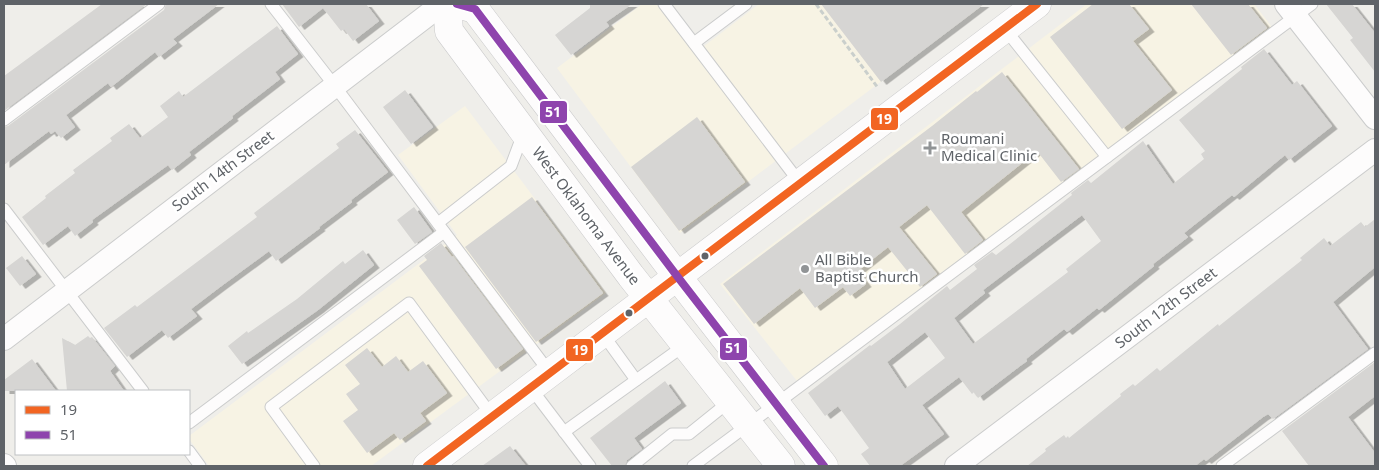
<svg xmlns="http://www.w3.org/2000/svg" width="1379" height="470" font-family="'Noto Sans',sans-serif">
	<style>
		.commercial { fill: #f7f3e4 }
		.building { fill: #d6d5d3; fill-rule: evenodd; filter: url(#shadow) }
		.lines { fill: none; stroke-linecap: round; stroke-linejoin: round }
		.lane-casing { stroke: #cbcccc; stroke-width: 13 }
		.street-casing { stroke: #cbcccc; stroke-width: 24 }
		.secondary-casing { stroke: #cacacb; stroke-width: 29 }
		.path { stroke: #cacfcc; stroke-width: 3; stroke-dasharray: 5 2.5; stroke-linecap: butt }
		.lane { stroke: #fdfcfc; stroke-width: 11 }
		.street { stroke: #fdfcfc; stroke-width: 22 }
		.secondary { stroke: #fdfcfc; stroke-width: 28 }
		.bus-1-casing { stroke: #fff; stroke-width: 11 }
		.bus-2-casing { stroke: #fff; stroke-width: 11 }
		.bus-1 { stroke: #f26522; stroke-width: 8 }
		.bus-2 { stroke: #8e44ad; stroke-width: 8 }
		.poi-dot { fill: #919496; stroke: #fff; stroke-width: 2 }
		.bus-dot { fill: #5f6368; stroke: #fff; stroke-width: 2 }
		.labels { text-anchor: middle; stroke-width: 5; stroke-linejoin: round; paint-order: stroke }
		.poi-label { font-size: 15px; fill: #5f6368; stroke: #fff; text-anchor: start }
		.street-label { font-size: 15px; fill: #5f6368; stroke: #fff }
		.line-badge { stroke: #fff; stroke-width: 2 }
		.badge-label { font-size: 14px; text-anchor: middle; font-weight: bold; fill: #fff }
	</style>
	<defs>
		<filter id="shadow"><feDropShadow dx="5.5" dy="3" stdDeviation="0" flood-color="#0004"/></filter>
	</defs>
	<rect width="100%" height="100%" fill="#efeeea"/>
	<g class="commercial">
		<path d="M 642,4 L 658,4 L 695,53 L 759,4 L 984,4 L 680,233 L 557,68 Z"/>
		<path d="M 1087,4 L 1254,4 L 1272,27 L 797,381 L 720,284 Z"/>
		<path d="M 465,106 L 606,293 L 371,466 L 209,466 L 189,439 L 189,436 L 457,235 L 398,155 Z"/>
	</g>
	<g class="building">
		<path d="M 102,4 L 147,4 L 4,111 L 4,76 Z"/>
		<path d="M 166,4 L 219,4 L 173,39 L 177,43 L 159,57 L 155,52 L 111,87 L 108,83 L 66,115 L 75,127 L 61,138 L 55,131 L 51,134 L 49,131 L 4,165 L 4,127 L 8,126 L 164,10 Z"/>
		<path d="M 282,4 L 366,4 L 379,21 L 353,41 L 344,29 L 341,31 L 323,8 L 299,27 Z"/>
		<path d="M 590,4 L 632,4 L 606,22 L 609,26 L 571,55 L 555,35 L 590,8 Z"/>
		<path d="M 821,4 L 984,4 L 881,82 Z"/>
		<path d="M 1093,4 L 1129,4 L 1149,29 L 1133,41 L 1172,90 L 1122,129 L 1050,37 Z"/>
		<path d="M 1191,4 L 1248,4 L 1267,28 L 1231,55 Z"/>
		<path d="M 1326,4 L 1352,4 L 1375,33 L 1375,72 L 1350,40 L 1353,38 Z"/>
		<path d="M 277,26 L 298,54 L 275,72 L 280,79 L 232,116 L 233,118 L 189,152 L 191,155 L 172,170 L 168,165 L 92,220 L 93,222 L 75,236 L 68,226 L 43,245 L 22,217 L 46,198 L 45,196 L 75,173 L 73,170 L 112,141 L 110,138 L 129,124 L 140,138 L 168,117 L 160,106 L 179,91 L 183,97 Z"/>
		<path d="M 1264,49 L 1292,85 L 1297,81 L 1332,126 L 1289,160 L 1285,155 L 1234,197 L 1232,195 L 1184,233 L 1188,237 L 1153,264 L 1154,266 L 1099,310 L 1097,308 L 1067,332 L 1064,329 L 1026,359 L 1027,361 L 1020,366 L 978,398 L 974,392 L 972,394 L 959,377 L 922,405 L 944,434 L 900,466 L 870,466 L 861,454 L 869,448 L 838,406 L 825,416 L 808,393 L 870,345 L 871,346 L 900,324 L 947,286 L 950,290 L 977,269 L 974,265 L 992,252 L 996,255 L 1072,195 L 1071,193 L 1088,180 L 1091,183 L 1143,141 L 1173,184 L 1204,159 L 1201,154 L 1205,151 L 1179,120 L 1242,69 L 1241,67 ZM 1082,215 L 1101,241 L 1066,269 L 1068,272 L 973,344 L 954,318 L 985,293 L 983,290 ZM 925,332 L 945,358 L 905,389 L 887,362 Z"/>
		<path d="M 1002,72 L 1079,169 L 1061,182 L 1037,151 L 961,212 L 983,240 L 965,254 L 927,205 L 899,227 L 937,274 L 920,287 L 888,247 L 859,270 L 862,274 L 860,276 L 866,284 L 850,296 L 843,287 L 815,308 L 800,288 L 754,324 L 723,284 L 932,126 L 976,91 L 977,92 Z"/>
		<path d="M 405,90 L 433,127 L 411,144 L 383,107 Z"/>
		<path d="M 697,117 L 745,182 L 679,231 L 631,167 Z"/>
		<path d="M 355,130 L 388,172 L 351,200 L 352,202 L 319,227 L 320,228 L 276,261 L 269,251 L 220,287 L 191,309 L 197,316 L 168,338 L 162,330 L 127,357 L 104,328 L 135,305 L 137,307 L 257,217 L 254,213 L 339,148 L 336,144 Z"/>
		<path d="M 532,197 L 603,293 L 536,342 L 465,247 Z"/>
		<path d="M 414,207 L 432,232 L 415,244 L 397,220 Z"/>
		<path d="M 1375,219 L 1375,267 L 1333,302 L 1368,349 L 1273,419 L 1268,414 L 1263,417 L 1206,461 L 1204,459 L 1195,466 L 1027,466 L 1046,451 L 1045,449 L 1064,435 L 1066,438 L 1068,436 L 1069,438 L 1121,396 L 1120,394 L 1133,384 L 1135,386 L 1157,368 L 1160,371 L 1218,324 L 1219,326 L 1302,260 L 1300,258 L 1324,238 L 1330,246 L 1361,222 L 1365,227 Z"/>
		<path d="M 441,243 L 452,257 L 453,256 L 523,349 L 496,369 L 419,266 L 427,260 L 424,256 Z"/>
		<path d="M 363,250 L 374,265 L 318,310 L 242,364 L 228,346 L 247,331 L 248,333 L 297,299 L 343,261 L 345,264 Z"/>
		<path d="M 22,256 L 36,274 L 20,286 L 6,268 Z"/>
		<path d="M 88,336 L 90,338 L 92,337 L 115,366 L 110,371 L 124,391 L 67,391 L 62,338 L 75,345 Z"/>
		<path d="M 367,348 L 382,367 L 396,356 L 408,372 L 423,361 L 447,393 L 420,413 L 426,421 L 400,440 L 394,433 L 367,453 L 343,421 L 358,410 L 346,394 L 360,384 L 345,365 Z"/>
		<path d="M 32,359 L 56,391 L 4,391 L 4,380 Z"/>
		<path d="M 1375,362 L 1375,396 L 1348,417 L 1375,453 L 1375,466 L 1309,466 L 1282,431 Z"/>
		<path d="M 665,381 L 681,403 L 634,438 L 642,449 L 627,460 L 625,466 L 612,466 L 590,438 Z"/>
		<path d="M 510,446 L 526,466 L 482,466 Z"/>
	</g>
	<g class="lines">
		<g class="lane-casing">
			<g id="lane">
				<path d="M 271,4 L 334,85 L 550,373"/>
				<path d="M 664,4 L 800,183"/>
				<path d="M 1005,29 L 1107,157"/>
				<path d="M 694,43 L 746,4"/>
				<path d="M 4,120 L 159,4"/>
				<path d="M 4,209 L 143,391"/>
				<path d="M 438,223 L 511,166 L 523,134"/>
				<path d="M 602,333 L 636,380"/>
				<path d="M 530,387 L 590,466"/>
				<path d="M 189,423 L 444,232"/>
				<path d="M 564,432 L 685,345"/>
				<path d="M 189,451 L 200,466"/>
				<path d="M 314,466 L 271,407 L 409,303 L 492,416"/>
				<path d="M 632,466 L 672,434 L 689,434 L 730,401"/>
				<path d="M 693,466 L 1312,4"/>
				<path d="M 1222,466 L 1375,353"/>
			</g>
		</g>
		<g class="street-casing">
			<g id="street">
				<path d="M 1286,4 L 1375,118"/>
				<path d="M 4,339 L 442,4"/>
				<path d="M 4,465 L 5,466"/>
				<path d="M 956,466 L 1375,150"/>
			</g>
		</g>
		<g class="secondary-casing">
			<g id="secondary">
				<path d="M 447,4 L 449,31 L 631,276 L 781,466"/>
				<path d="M 457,4 L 475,9 L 677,276 L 824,466"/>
				<path d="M 427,466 L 1037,4"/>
			</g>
		</g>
		<path class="path" d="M 816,4 L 878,88"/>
		<use href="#lane" class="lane"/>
		<use href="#street" class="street"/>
		<use href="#secondary" class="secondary"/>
		<g class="bus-1-casing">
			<path id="bus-1" d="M 427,466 L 1037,4"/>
		</g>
		<g class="bus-2-casing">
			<path id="bus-2" d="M 457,4 L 475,9 L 677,276 L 824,466"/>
		</g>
		<use href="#bus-1" class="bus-1"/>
		<use href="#bus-2" class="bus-2"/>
	</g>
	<g class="poi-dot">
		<path d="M927.5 140.5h5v5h5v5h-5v5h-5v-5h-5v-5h5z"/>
		<circle cx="805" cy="269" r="5"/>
	</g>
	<g class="bus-dot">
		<circle cx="705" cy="256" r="4.5"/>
		<circle cx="629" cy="313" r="4.5"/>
	</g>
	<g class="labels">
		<g class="poi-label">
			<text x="941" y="144">Roumani<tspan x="941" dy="17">Medical Clinic</tspan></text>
			<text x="815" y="265">All Bible<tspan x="815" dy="17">Baptist Church</tspan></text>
		</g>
		<g class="street-label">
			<text transform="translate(223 171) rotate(-37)" y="5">South 14th Street</text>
			<text transform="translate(586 216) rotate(53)" y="5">West Oklahoma Avenue</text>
			<text transform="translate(1166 308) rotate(-37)" y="5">South 12th Street</text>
		</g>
	</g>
	<g class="line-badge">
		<rect x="539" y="100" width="29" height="24" rx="5" fill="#8e44ad"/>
		<rect x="870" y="107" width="29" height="24" rx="5" fill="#f26522"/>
		<rect x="719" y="337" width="29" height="24" rx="5" fill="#8e44ad"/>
		<rect x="565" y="338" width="29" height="24" rx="5" fill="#f26522"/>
	</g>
	<g class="badge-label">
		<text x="553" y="117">51</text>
		<text x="884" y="124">19</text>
		<text x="733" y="353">51</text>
		<text x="580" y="355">19</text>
	</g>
	<rect width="1379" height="470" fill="none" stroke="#5f6368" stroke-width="10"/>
	<rect x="15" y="390" width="175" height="65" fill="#ffffff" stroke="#bfc1c3"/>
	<rect x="25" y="406" width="25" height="8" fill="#f26522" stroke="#bfc1c3"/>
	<text x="60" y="415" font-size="15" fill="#5f6368">19</text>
	<rect x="25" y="431" width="25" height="8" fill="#8e44ad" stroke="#bfc1c3"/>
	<text x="60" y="440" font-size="15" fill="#5f6368">51</text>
</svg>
